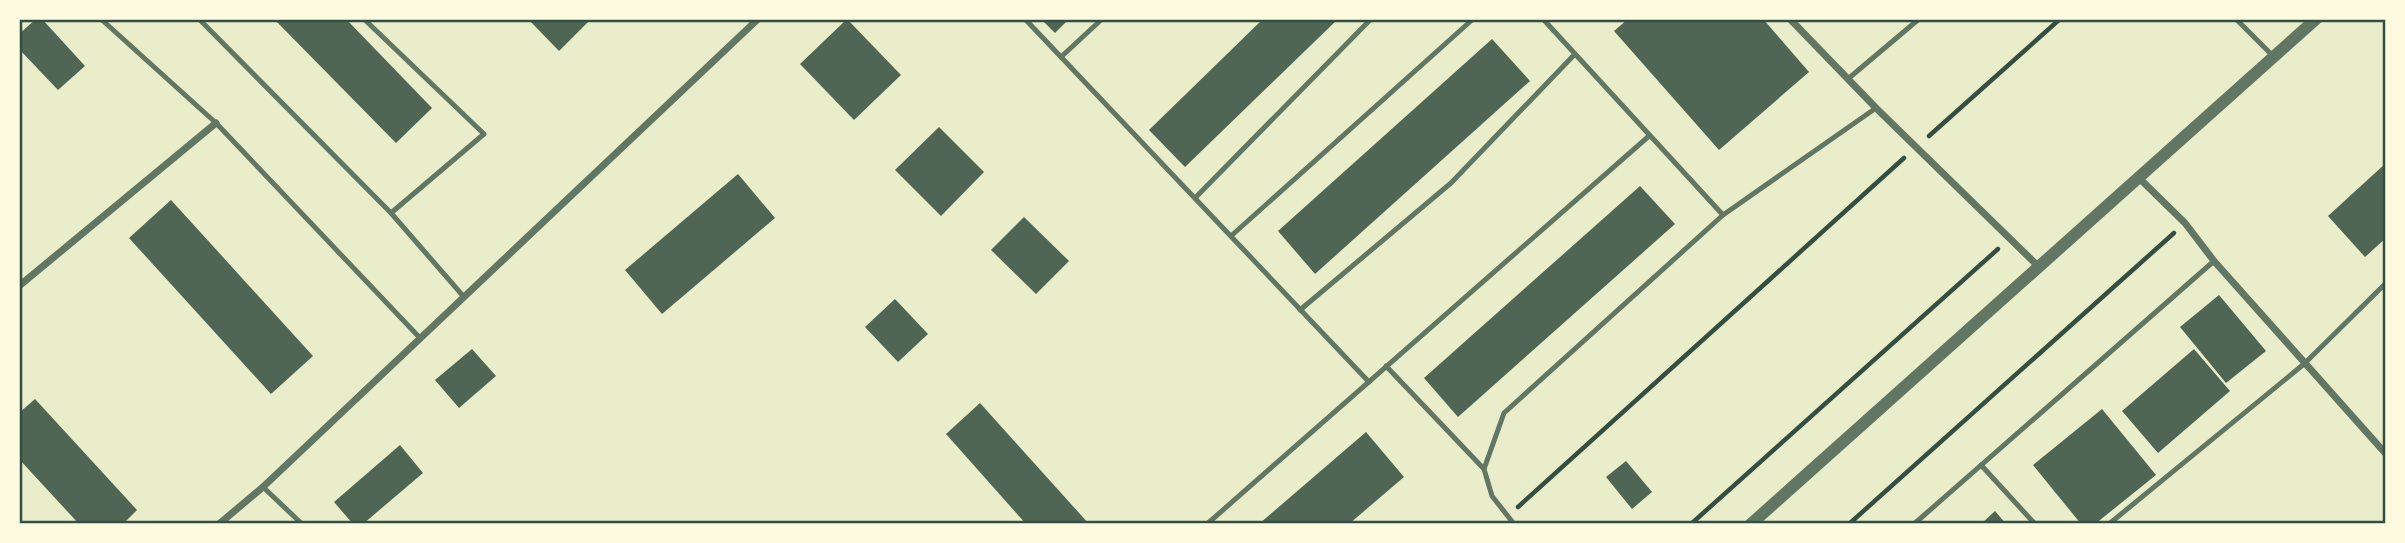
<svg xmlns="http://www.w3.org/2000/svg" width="2405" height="543" font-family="Rubik,sans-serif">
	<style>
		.building { fill: #4f6655 }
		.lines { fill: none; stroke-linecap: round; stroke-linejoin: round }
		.path { stroke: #344e41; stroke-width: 4.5 }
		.service { stroke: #617663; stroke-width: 5 }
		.minor { stroke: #617663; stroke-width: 7 }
		.tertiary { stroke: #617663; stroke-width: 12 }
		.neatline { fill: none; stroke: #344e41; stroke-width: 2.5 }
	</style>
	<rect width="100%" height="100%" fill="#e9edc9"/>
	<g class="building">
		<path d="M 36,19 L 42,19 L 85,66 L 58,90 L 19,49 L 19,34 Z"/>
		<path d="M 274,19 L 346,19 L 432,108 L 396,143 Z"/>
		<path d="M 528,19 L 591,19 L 559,51 Z"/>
		<path d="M 847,19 L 901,75 L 854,120 L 800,64 Z"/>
		<path d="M 1041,19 L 1069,19 L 1055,33 Z"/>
		<path d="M 1263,19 L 1338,19 L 1185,167 L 1149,130 Z"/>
		<path d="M 1628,19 L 1763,19 L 1809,72 L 1719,150 L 1614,31 Z"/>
		<path d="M 1492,39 L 1530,81 L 1315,274 L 1278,231 Z"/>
		<path d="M 939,127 L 984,172 L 941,216 L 895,170 Z"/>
		<path d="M 2386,163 L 2386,238 L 2365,257 L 2328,216 Z"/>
		<path d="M 738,174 L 775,218 L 662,314 L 625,270 Z"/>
		<path d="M 1640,186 L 1675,224 L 1458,417 L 1424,378 Z"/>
		<path d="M 171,200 L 313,356 L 271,394 L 129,238 Z"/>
		<path d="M 1024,217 L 1069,261 L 1036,294 L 991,250 Z"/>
		<path d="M 2219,295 L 2266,351 L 2226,383 L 2180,327 Z"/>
		<path d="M 895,299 L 928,334 L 898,362 L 865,327 Z"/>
		<path d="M 472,349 L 496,376 L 459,408 L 435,380 Z"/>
		<path d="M 2194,349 L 2230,391 L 2158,453 L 2122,411 Z"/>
		<path d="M 35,399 L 137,510 L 123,524 L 79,524 L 19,459 L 19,413 Z"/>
		<path d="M 980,403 L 1089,524 L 1026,524 L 946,434 Z"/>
		<path d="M 2102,409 L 2156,475 L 2095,524 L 2081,524 L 2033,465 Z"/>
		<path d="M 1366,432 L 1404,477 L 1349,524 L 1259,524 Z"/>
		<path d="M 400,445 L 423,473 L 363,524 L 353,524 L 334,502 Z"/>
		<path d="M 1626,461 L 1652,492 L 1632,509 L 1606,477 Z"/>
		<path d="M 1995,511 L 2006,524 L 1981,524 Z"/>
	</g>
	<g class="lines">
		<g class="path">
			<path d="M 1929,136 L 2060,19"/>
			<path d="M 1518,507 L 1904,158"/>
			<path d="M 1691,524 L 1998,249"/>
			<path d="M 1849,524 L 2174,233"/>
		</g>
		<g class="service">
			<path d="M 101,19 L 216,123 L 420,338"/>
			<path d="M 199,19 L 391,213 L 464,297"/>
			<path d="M 364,19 L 484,134 L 391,213"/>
			<path d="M 1025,19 L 1369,382"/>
			<path d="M 1543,19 L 1723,215 L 1876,108"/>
			<path d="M 2236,19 L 2274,57"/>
			<path d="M 1061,57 L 1102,19"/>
			<path d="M 1849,78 L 1919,19"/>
			<path d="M 1195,198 L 1371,19"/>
			<path d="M 1231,236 L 1473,19"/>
			<path d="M 1300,310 L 1451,183 L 1575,54"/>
			<path d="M 1386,366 L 1484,469"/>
			<path d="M 1981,465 L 2035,524"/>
			<path d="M 263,487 L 302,524"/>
			<path d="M 1207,524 L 1649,136"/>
			<path d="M 1514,524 L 1492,496 L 1484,469 L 1504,413 L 1723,215"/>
			<path d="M 1914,524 L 2214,261"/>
			<path d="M 2109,524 L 2304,364 L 2386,283"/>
		</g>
		<g class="minor">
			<path d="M 1790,19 L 1876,108 L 2039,267"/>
			<path d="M 2140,179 L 2185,223 L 2214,261 L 2386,454"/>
			<path d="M 19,286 L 216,123"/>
			<path d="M 219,524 L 263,487 L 758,19"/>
		</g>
		<path class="tertiary" d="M 1751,524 L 2316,19"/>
	</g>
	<rect width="2405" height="543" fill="none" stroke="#fefae0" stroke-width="42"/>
	<rect x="21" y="21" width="2363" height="501" class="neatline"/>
</svg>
